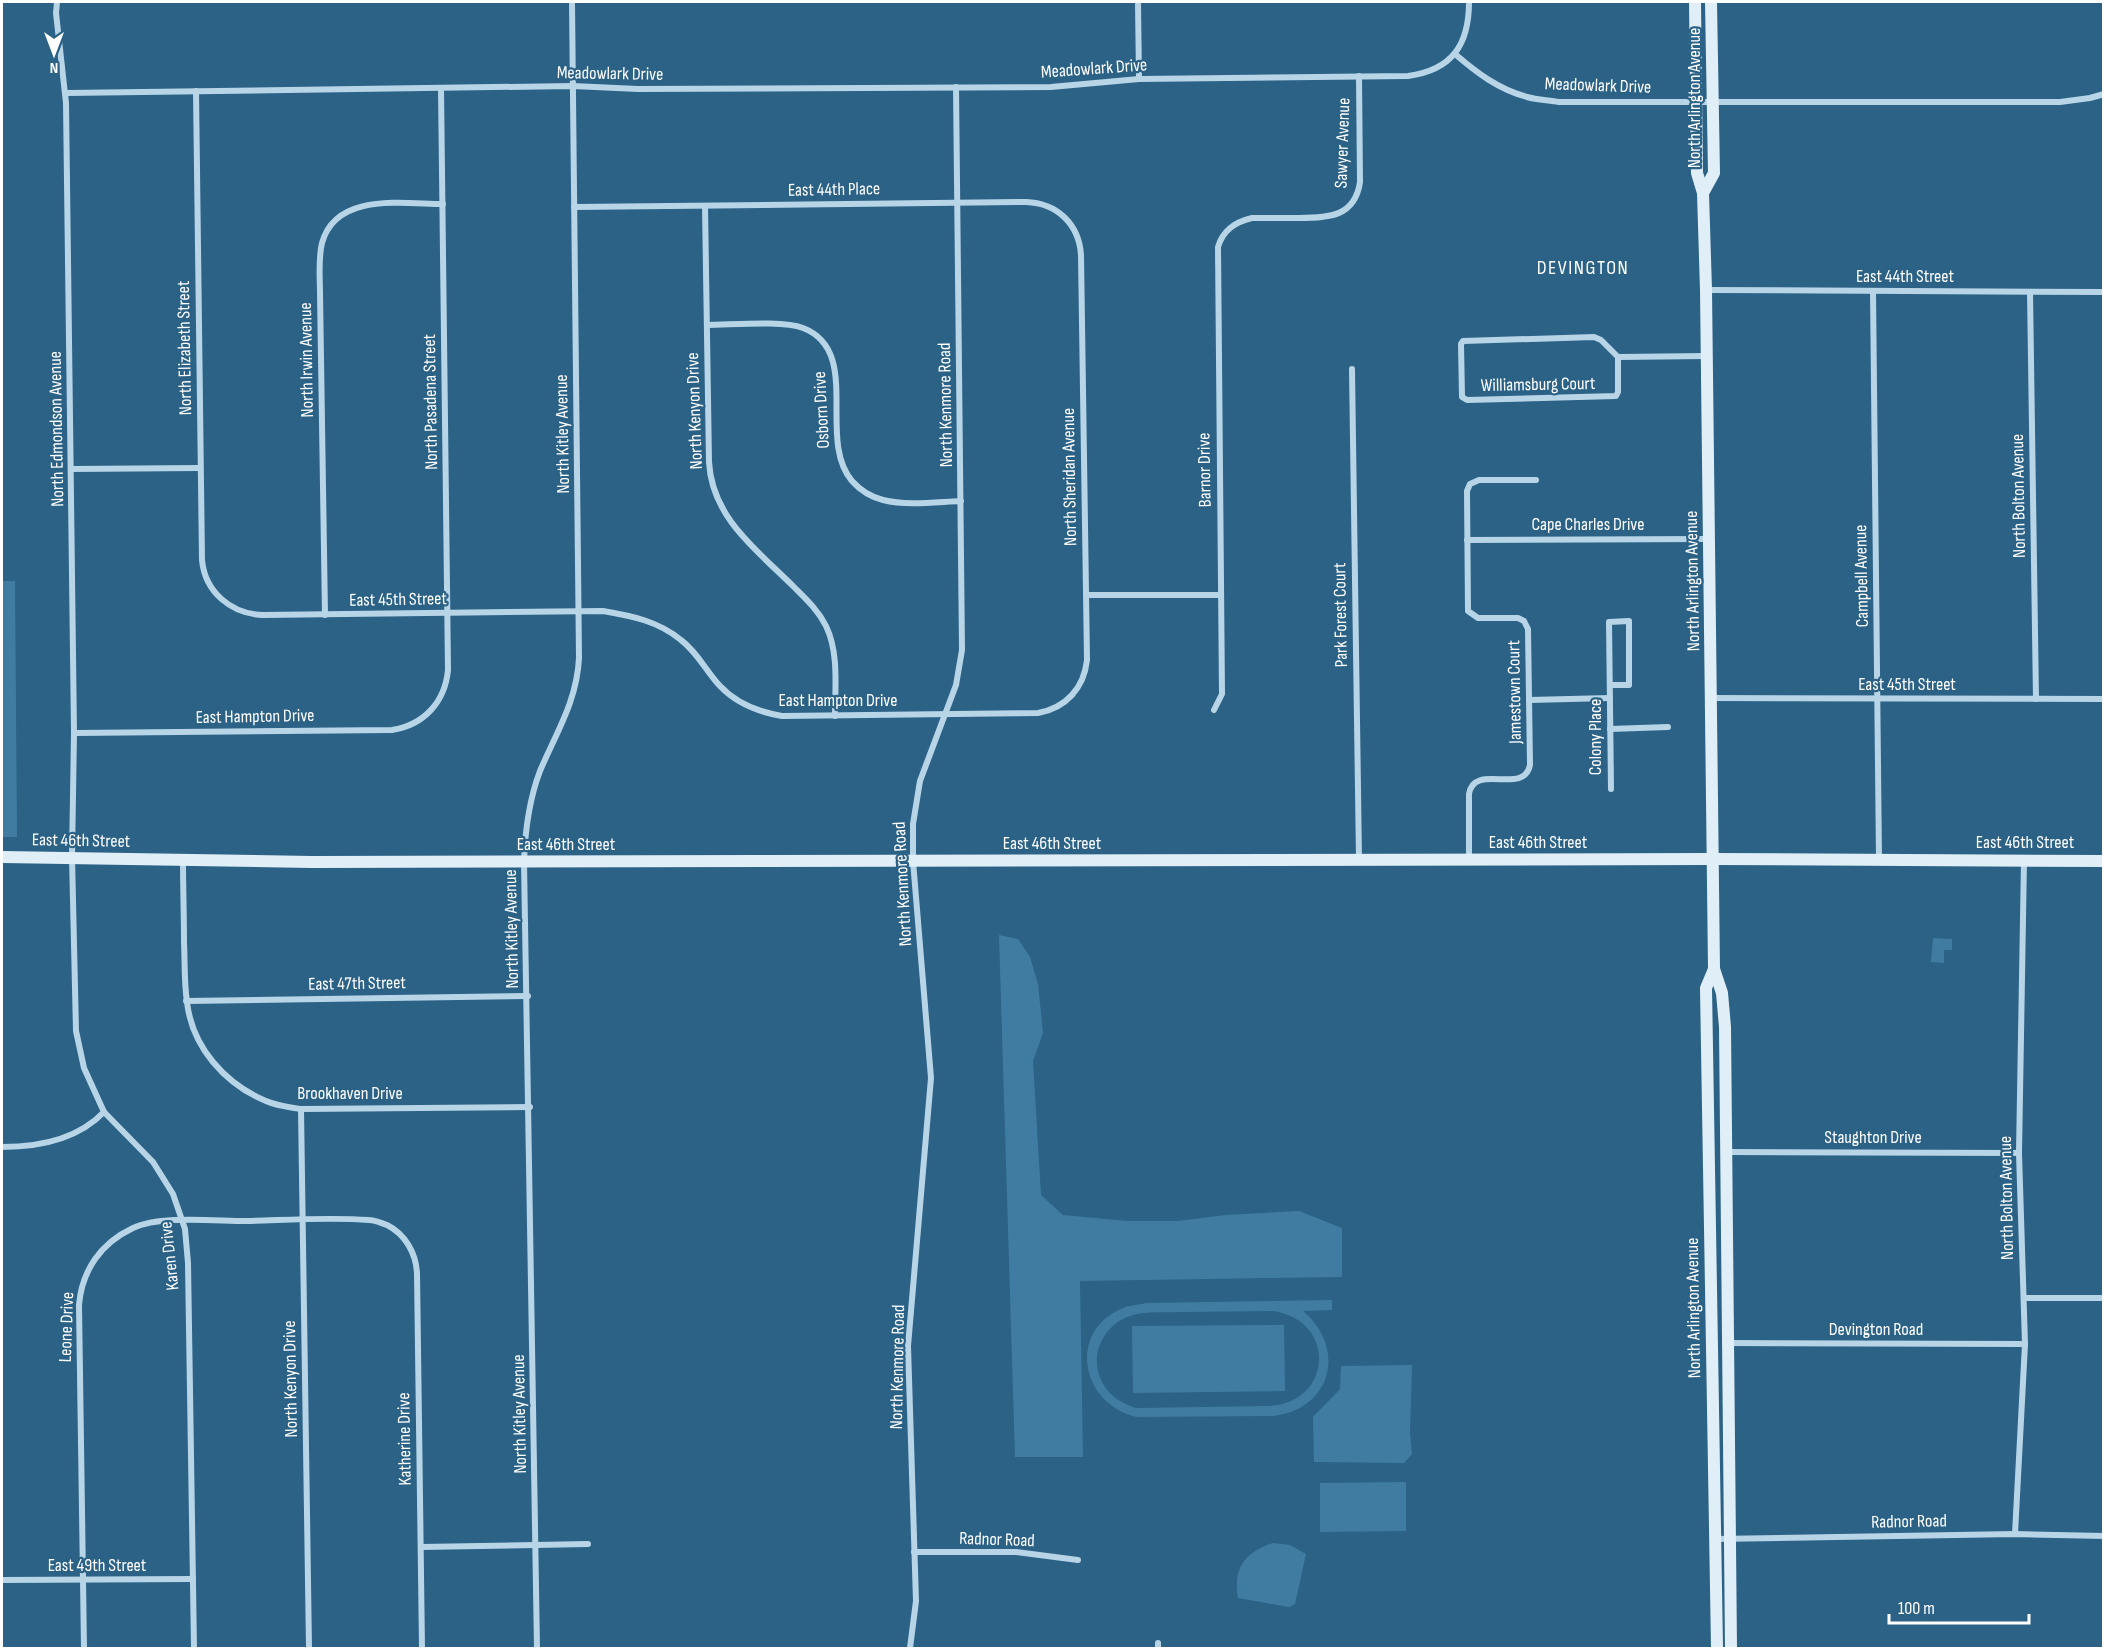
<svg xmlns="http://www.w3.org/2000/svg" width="2105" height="1650" font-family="'Sofia Sans Condensed',sans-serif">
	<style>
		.green { fill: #407ca2; fill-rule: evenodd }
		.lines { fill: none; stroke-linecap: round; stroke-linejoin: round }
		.street { stroke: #b7d5e7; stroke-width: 6 }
		.secondary { stroke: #e0eef7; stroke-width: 12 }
		.labels { text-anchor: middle; stroke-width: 4.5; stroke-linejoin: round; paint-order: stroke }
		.street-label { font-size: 18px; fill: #fff; stroke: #2b6286 }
		.neighbourhood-label { font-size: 20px; letter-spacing: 1.5px; fill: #fff; stroke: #2b6286 }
	</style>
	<rect width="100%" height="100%" fill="#2b6286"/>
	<g class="green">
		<path d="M 2,581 L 15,581 L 17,837 L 2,837 Z"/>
		<path d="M 999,935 L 1018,939 L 1030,957 L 1038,984 L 1043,1033 L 1033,1061 L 1041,1195 L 1063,1215 L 1127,1221 L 1178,1221 L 1226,1215 L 1299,1211 L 1342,1228 L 1342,1277 L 1080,1281 L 1083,1457 L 1015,1457 Z"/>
		<path d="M 1933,938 L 1952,939 L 1952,950 L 1944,950 L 1944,963 L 1931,962 Z"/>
		<path d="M 1332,1300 L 1332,1310 L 1303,1311 C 1347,1348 1332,1409 1273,1416 L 1137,1417 C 1080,1404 1067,1331 1123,1308 C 1130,1305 1138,1305 1146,1303 ZM 1273,1311 C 1336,1320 1334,1401 1270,1406 L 1136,1408 C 1117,1402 1103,1391 1098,1371 C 1093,1350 1105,1327 1125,1318 C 1141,1310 1162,1313 1180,1312 C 1211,1312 1242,1311 1273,1311 Z"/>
		<path d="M 1284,1325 L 1285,1391 L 1133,1393 L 1132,1326 Z"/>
		<path d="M 1412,1365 L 1410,1434 L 1412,1454 L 1404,1463 L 1314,1462 L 1313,1417 L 1340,1389 L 1341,1366 Z"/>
		<path d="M 1406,1482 L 1406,1531 L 1320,1532 L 1320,1483 Z"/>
		<path d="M 1273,1543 L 1290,1545 L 1306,1554 L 1295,1604 L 1289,1607 L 1238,1598 C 1233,1568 1244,1553 1273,1543 Z"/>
	</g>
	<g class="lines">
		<g class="street">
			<path d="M 57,2 L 56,13 L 66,103 L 74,733 L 72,857 L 76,1031 L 84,1068 L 104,1112 L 153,1162 L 173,1194 L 185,1229 L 188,1263 L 194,1648"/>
			<path d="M 1138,2 L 1139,79"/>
			<path d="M 1455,54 C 1477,73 1498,89 1527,97 C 1538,100 1549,100 1559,102 L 2060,102 L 2090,98 L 2104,94"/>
			<path d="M 196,91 L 202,560 C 205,592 231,614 263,615 L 603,611 C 632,616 658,621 681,640 C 698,653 706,671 720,686 C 737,704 758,712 782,716 L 1038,713 C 1066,708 1084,688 1087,660 L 1081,255 C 1079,224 1057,203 1026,202 L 574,207"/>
			<path d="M 66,93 L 573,86 L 638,89 L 1051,87 L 1139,79 L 1408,76 C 1452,70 1469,45 1469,2"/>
			<path d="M 705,206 L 709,462 C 712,518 757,550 794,587 C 806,599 818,610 826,626 C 839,653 835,686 835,716"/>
			<path d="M 1706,290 L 2104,292"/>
			<path d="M 1873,291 L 1879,860"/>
			<path d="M 2030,292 L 2036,699"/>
			<path d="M 707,325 C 731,325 782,320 803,328 C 863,351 816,439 852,481 C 860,490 871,497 883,500 C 907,506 936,502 961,501"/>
			<path d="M 1594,337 L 1601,340 L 1618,357 L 1618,392 L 1616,396 L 1467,400 L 1462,397 L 1461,344 L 1463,341 Z"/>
			<path d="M 1618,357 L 1706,356"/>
			<path d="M 1352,369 L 1359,860"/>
			<path d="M 71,469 L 200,468"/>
			<path d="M 1467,540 L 1709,539"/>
			<path d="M 1086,595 L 1221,595"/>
			<path d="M 325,615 L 320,293 C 320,277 318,259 322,243 C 336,192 403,204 443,204"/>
			<path d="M 1610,685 L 1629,685 L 1629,621 L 1609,622 L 1611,789"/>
			<path d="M 1711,698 L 2104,699"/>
			<path d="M 1529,700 L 1610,698"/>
			<path d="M 1214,710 L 1222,694 L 1218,247 C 1223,230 1235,222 1252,218 C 1267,218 1283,218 1299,218 C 1328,218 1355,217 1360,182 L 1359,76"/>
			<path d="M 1610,729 L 1668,727"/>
			<path d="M 74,733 L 392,730 C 424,725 445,702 448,670 L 441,88"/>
			<path d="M 1469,859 L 1469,794 C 1474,762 1524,796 1530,765 L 1528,629 L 1524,621 L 1518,618 L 1478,618 L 1468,611 L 1467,491 L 1470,484 L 1479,480 L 1536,480"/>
			<path d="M 183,860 C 183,888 184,915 184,943 C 185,962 184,983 187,1002 C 192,1047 225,1084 266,1101 C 277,1106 289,1107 301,1109 L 530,1107"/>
			<path d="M 186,1001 L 528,996"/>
			<path d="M 301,1109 L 309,1648"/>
			<path d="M 2,1147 C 39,1147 77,1140 104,1112"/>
			<path d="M 1727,1152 L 2019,1153"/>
			<path d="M 2024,1298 L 2104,1298"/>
			<path d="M 1728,1343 L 2025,1344"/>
			<path d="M 2015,1534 L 2025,1344 L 2019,1153 L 2024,860"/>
			<path d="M 1715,1539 L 2015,1534 L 2104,1536"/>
			<path d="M 421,1547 L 588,1544"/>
			<path d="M 914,1552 L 1016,1552 L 1078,1560"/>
			<path d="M 2,1580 L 193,1579"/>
			<path d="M 1158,1643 L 1158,1648"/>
			<path d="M 84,1648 L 79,1305 C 82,1270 101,1243 133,1228 C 160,1215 215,1221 246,1221 C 287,1220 329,1217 369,1220 C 375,1220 381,1223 387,1225 C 405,1234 416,1253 417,1273 L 422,1648"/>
			<path d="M 537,1648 L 524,862 C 525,831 529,800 540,771 C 556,733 577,701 579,658 L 572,2"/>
			<path d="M 910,1648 L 916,1601 L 908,1346 L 931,1078 L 913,861 L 913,824 L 920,781 L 956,685 L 962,650 L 956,87"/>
		</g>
		<g class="secondary">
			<path d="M 1695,2 L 1697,173 L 1703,193 L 1706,290 L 1714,969 L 1722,993 L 1725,1027 L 1731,1648"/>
			<path d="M 1703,193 L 1714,173 L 1711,2"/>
			<path d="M 2,857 L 312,862 L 1713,859 L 2104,861"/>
			<path d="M 1714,969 L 1706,988 L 1717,1648"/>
		</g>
	</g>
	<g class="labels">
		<g class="street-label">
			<text transform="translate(1094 68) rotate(-4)" y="6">Meadowlark Drive</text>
			<text transform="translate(610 73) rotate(1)" y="6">Meadowlark Drive</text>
			<text transform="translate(1598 85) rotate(2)" y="6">Meadowlark Drive</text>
			<text transform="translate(1694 98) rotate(-90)" y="6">North Arlington Avenue</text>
			<text transform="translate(1342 143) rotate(-88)" y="6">Sawyer Avenue</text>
			<text transform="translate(834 189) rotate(-1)" y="6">East 44th Place</text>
			<text x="1905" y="282">East 44th Street</text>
			<text transform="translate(184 348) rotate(-91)" y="6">North Elizabeth Street</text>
			<text transform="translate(306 360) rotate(-91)" y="6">North Irwin Avenue</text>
			<text transform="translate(1538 384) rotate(-1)" y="6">Williamsburg Court</text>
			<text transform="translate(430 402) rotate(-91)" y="6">North Pasadena Street</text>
			<text transform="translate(945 405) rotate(-91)" y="6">North Kenmore Road</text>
			<text transform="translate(821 410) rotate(-93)" y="6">Osborn Drive</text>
			<text transform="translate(694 411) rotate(-92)" y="6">North Kenyon Drive</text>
			<text transform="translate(56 429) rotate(-91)" y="6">North Edmondson Avenue</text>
			<text transform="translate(562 434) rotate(-91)" y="6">North Kitley Avenue</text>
			<text transform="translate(1204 470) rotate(-91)" y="6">Barnor Drive</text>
			<text transform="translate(1069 477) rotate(-91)" y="6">North Sheridan Avenue</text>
			<text transform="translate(2018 496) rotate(-91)" y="6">North Bolton Avenue</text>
			<text x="1588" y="530">Cape Charles Drive</text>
			<text transform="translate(1861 576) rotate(-91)" y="6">Campbell Avenue</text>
			<text transform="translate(1692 581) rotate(-91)" y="6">North Arlington Avenue</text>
			<text transform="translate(398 599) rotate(-1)" y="6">East 45th Street</text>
			<text transform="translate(1340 615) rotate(-91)" y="6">Park Forest Court</text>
			<text x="1907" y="690">East 45th Street</text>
			<text transform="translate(1514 692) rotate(-91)" y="6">Jamestown Court</text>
			<text x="838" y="706">East Hampton Drive</text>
			<text transform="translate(255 716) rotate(-1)" y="6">East Hampton Drive</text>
			<text transform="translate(1595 737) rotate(-90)" y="6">Colony Place</text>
			<text transform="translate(81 840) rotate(1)" y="6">East 46th Street</text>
			<text x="1538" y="848">East 46th Street</text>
			<text x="2025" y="848">East 46th Street</text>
			<text x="1052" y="849">East 46th Street</text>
			<text x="566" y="850">East 46th Street</text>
			<text transform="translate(902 884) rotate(-93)" y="6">North Kenmore Road</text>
			<text transform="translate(511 929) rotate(-91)" y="6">North Kitley Avenue</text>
			<text transform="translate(357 983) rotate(-1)" y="6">East 47th Street</text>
			<text x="350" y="1099">Brookhaven Drive</text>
			<text x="1873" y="1143">Staughton Drive</text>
			<text transform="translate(2006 1198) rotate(-91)" y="6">North Bolton Avenue</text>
			<text transform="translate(169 1256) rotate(-96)" y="6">Karen Drive</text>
			<text transform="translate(1693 1308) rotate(-91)" y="6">North Arlington Avenue</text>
			<text transform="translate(66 1327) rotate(-88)" y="6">Leone Drive</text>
			<text x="1876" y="1335">Devington Road</text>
			<text transform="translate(897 1367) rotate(-89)" y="6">North Kenmore Road</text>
			<text transform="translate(290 1379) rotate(-91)" y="6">North Kenyon Drive</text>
			<text transform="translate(519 1414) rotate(-91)" y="6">North Kitley Avenue</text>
			<text transform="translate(404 1439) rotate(-91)" y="6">Katherine Drive</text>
			<text transform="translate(1909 1521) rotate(-1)" y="6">Radnor Road</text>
			<text transform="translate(997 1539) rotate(2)" y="6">Radnor Road</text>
			<text x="97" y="1571">East 49th Street</text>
		</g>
		<g class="neighbourhood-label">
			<text x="1583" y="274">DEVINGTON</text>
		</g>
	</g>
	<rect width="2105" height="1650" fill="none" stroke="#ffffff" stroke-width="6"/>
	<g transform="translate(54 54) rotate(180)" stroke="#2b6286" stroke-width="4.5" paint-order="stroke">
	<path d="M0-4.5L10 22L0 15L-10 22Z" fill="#ffffff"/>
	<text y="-9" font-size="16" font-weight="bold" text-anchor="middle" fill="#ffffff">N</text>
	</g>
	<path d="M1889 1614v9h140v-9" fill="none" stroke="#ffffff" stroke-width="3"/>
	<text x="1898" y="1614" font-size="18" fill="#ffffff" stroke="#2b6286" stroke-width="4.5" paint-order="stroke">100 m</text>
</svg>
